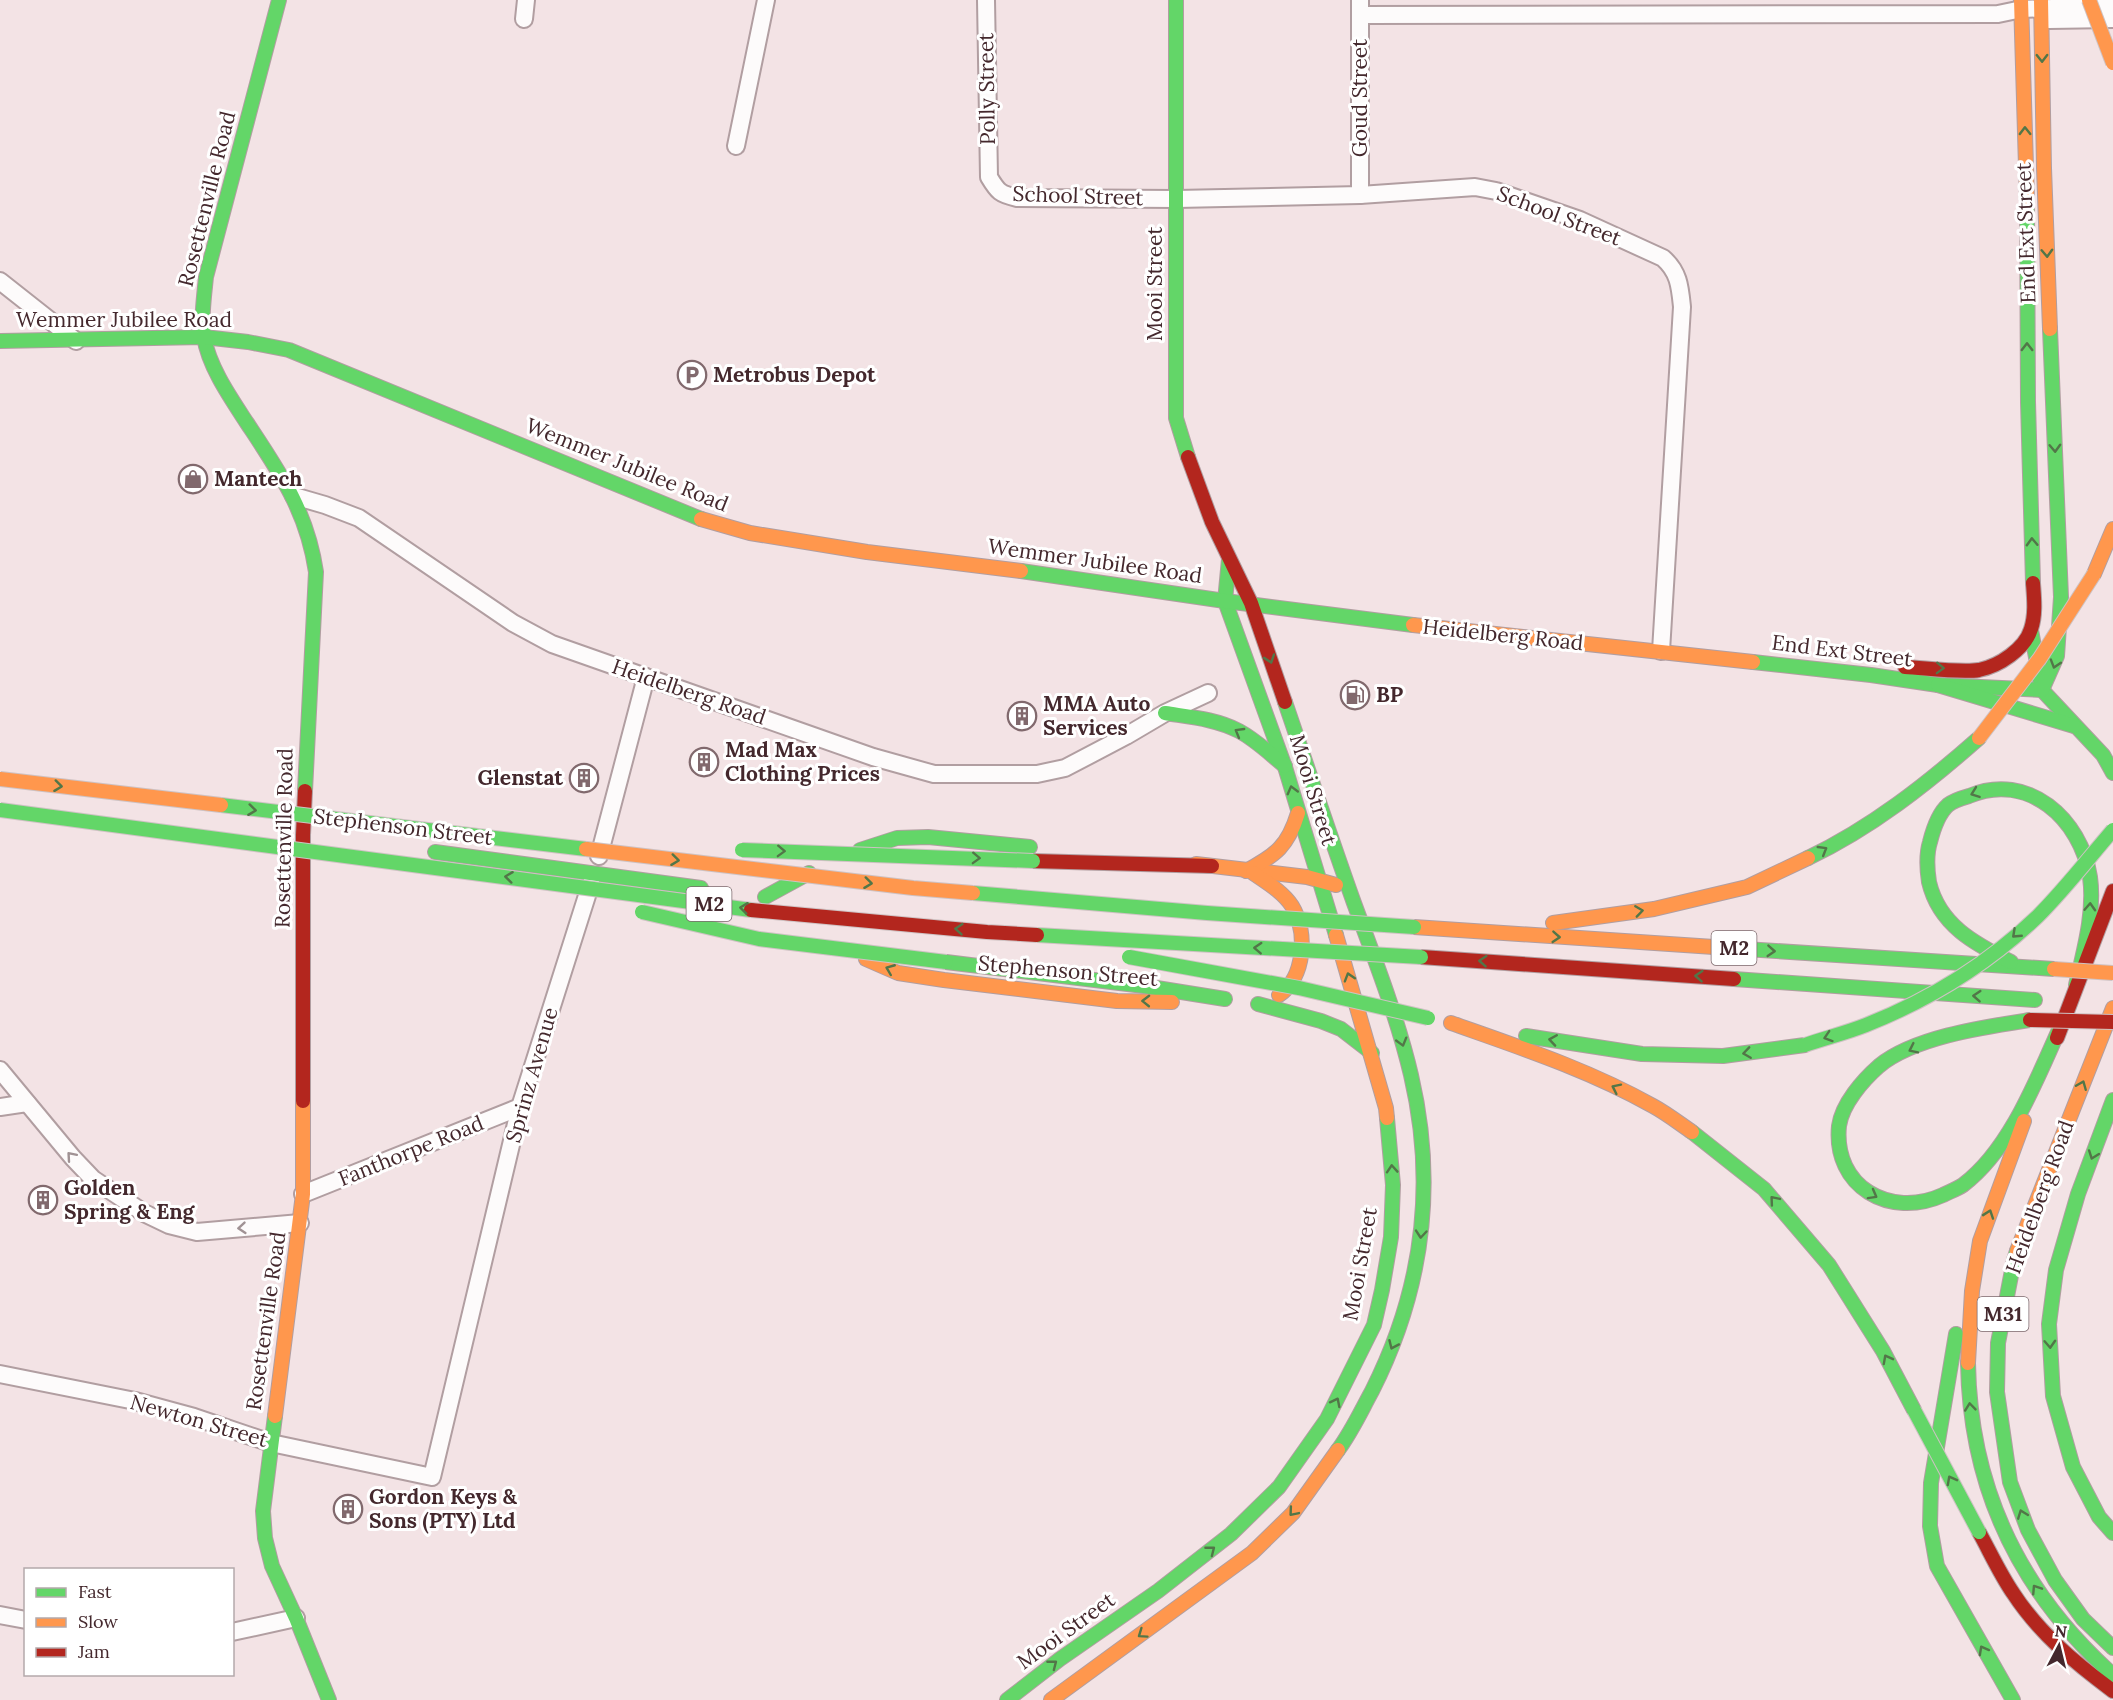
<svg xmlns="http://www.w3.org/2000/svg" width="2113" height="1700" font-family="Lora,serif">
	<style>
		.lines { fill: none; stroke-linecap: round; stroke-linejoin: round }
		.street-casing { stroke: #b19ea1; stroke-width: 20 }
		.fast-casing { stroke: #b19ea1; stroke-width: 16 }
		.slow-casing { stroke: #b19ea1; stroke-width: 16 }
		.jam-casing { stroke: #b19ea1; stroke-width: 16 }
		.street { stroke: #fdfbfb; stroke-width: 16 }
		.fast { stroke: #63d668; stroke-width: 14 }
		.slow { stroke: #ff974d; stroke-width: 14 }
		.jam { stroke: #b3261e; stroke-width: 14 }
		.fast-bridge-casing { stroke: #cec2c3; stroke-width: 16; stroke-linecap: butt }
		.slow-bridge-casing { stroke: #cec2c3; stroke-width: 16; stroke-linecap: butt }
		.jam-bridge-casing { stroke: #cec2c3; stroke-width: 16; stroke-linecap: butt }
		.fast-bridge { stroke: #63d668; stroke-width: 14 }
		.slow-bridge { stroke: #ff974d; stroke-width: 14 }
		.jam-bridge { stroke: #b3261e; stroke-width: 14 }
		.oneway { stroke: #527648 }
		.oneway2 { stroke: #a09294 }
		.labels { text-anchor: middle; stroke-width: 6; stroke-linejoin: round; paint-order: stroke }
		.shield { fill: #fff; stroke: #7c686c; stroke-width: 1.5 }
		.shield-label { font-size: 20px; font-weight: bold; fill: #44282d }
		.street-label { font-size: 21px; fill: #44282d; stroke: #fff }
		.poi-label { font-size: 21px; font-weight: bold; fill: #44282d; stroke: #fff; text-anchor: start }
	</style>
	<rect width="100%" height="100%" fill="#f3e3e5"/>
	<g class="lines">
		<g class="street-casing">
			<g id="street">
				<path d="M 986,0 L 989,177 C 998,192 1000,194 1017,198 L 1177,199 L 1360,195 L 1475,187 L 1496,191 L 1580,220 L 1663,258 C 1679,272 1680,287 1682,307 L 1661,651"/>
				<path d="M 1360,15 L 1998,14 L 2022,9 L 2113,6"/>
				<path d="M 524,19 L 526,0"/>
				<path d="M 2049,20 L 2113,19"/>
				<path d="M 736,146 L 766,0"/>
				<path d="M 1360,195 L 1360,0"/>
				<path d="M 0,281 L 76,341"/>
				<path d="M 294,496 L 325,505 L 359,518 L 513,623 L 552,644 L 873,757 L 934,774 L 1037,774 L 1065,768 L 1126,736 L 1165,713 L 1208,693"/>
				<path d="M 599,856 L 646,677"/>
				<path d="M 0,1070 L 73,1158 L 93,1179 L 144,1213 L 169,1225 L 197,1232 L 300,1223"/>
				<path d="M 0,1107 L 27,1103"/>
				<path d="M 303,1194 L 520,1107"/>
				<path d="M 0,1374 L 135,1401 L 194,1417 L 271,1443 L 432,1477 L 520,1107 L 591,883"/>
				<path d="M 0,1615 L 26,1620"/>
				<path d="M 232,1632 L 296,1618"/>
			</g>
		</g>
		<g class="fast-casing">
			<g id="fast">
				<path d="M 279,0 L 206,277 C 204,297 201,317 204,337 C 209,367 230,397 247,423 C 280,473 307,511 316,572 L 305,791"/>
				<path d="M 1176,0 L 1176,418 L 1188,457"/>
				<path d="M 2027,200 L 2028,402 L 2033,583"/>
				<path d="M 0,341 L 204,337 L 248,342 L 289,350 L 701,519"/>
				<path d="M 1229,559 L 1225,601 L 1285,767 L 1336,935"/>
				<path d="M 1021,571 L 1225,601 L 1413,625"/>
				<path d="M 2031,630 L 2042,690 L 2103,755 L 2113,773"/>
				<path d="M 1753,662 L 1871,675 L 1938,685 L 2042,690 L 2057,656 L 2061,597 L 2050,329"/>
				<path d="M 1938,685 L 2074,726"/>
				<path d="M 1285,702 C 1308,769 1330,836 1354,903 C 1375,960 1397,1016 1411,1075 C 1437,1186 1423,1290 1372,1391 C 1361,1411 1352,1431 1338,1450"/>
				<path d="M 1165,713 C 1190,717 1216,719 1239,731 C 1256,740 1270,754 1285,766"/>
				<path d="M 860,850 L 897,838 L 928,837 L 1030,847"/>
				<path d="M 435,852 L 701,888"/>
				<path d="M 1808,858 C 1871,828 1927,784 1979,738"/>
				<path d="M 765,897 L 809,873"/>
				<path d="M 1714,947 L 2054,969"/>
				<path d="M 946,962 L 1144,986 L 1225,999"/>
				<path d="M 2011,962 C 1975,944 1939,925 1929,882 C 1927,869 1926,855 1930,842 C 1933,830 1939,813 1948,805 C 1954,800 1962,798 1969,796 C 2028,771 2081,819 2090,877 C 2095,912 2084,950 2076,985"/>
				<path d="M 1734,979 L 2035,1000"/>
				<path d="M 1258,1004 L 1321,1021 L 1341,1029 L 1372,1053"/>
				<path d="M 2030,1020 C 1985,1027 1914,1037 1879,1066 C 1863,1080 1842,1104 1839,1126 C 1833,1187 1890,1219 1943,1195 C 1949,1192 1957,1189 1963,1185 C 2011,1149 2038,1076 2062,1023"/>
				<path d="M 1526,1036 L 1642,1054 L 1723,1056 L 1805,1045"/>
				<path d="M 2113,1100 L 2078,1194 L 2056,1270 L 2049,1324 L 2053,1396 L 2073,1467 L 2099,1517 L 2113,1533"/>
				<path d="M 1692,1132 L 1764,1189 L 1829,1265 L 1883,1351 L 1914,1410"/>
				<path d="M 2017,1251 L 2014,1260 L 1998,1343 L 1997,1392 L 2010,1482 L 2028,1530 L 2055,1580 L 2083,1619 L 2113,1648"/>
				<path d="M 1956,1334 L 1931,1483 L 1930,1526 L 1937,1566 L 2013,1700"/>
				<path d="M 1968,1363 C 1970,1489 2020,1592 2113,1675"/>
				<path d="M 275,1416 L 263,1511 L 265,1538 L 272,1566 L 296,1618 L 329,1700"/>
				<path d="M 1007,1700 L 1060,1659 L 1158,1591 L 1231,1534 L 1279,1487 L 1327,1419 L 1374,1325 L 1382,1290 L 1391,1237 L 1393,1185 L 1387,1118"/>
			</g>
		</g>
		<g class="slow-casing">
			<g id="slow">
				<path d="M 2021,0 L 2027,200"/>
				<path d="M 2041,0 L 2044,168 L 2050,329"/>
				<path d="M 701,519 L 750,533 L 867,552 L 1021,571"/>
				<path d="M 2094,574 L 2113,529"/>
				<path d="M 1413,625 L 1753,662"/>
				<path d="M 1196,864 L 1307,877 L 1336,885"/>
				<path d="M 1246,871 C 1276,855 1288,846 1298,813"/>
				<path d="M 1253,873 C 1266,882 1283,892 1292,906 C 1308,932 1305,978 1279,995"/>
				<path d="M 1553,923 L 1654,909 L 1747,887 L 1808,858"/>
				<path d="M 1414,927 L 1714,947"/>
				<path d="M 1336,935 L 1386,1108 L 1387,1118"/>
				<path d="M 866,959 L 898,973 L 944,980 L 1117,1001 L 1172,1002"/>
				<path d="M 1451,1023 C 1519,1047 1589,1070 1653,1106 C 1666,1113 1679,1123 1692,1132"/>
				<path d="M 2017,1251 L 2113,1008"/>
				<path d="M 1968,1363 L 1972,1291 L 1980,1241 L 2024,1121"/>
				<path d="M 275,1416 L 303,1194 L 303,1101"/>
				<path d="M 1051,1700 L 1252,1553 L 1293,1513 L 1338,1450"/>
			</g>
		</g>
		<g class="jam-casing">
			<g id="jam">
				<path d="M 1188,457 L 1212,522 L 1251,603 L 1285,702"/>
				<path d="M 1905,667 C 1925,668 1961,673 1979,670 C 1999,666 2025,649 2031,629 C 2036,614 2034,597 2033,583"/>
				<path d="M 1033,861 L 1212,866"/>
				<path d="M 1421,957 L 1734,979"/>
				<path d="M 2057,1038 L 2113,891"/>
				<path d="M 303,1101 L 303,835 L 305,791"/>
				<path d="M 1979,1532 C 1990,1552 2000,1574 2013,1593 C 2039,1633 2075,1663 2113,1691"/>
			</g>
		</g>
		<use href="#street" class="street"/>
		<use href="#fast" class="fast"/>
		<use href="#slow" class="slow"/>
		<use href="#jam" class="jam"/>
		<g class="fast-bridge-casing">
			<g id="fast-bridge">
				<path d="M 221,805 L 586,849"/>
				<path d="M 0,810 L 751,910"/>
				<path d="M 742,850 L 1033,861"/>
				<path d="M 973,893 L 1207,913 L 1414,927"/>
				<path d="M 642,912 L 759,939 L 946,962"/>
				<path d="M 1037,935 L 1421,957"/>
				<path d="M 1129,957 L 1299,988 L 1428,1018"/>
				<path d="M 1805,1045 C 1825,1038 1846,1033 1866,1025 C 1929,1000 1989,963 2038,916 C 2065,889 2088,859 2113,830"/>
				<path d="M 1914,1410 L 1979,1532"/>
			</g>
		</g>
		<g class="slow-bridge-casing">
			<g id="slow-bridge">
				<path d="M 2089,0 L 2113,63"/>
				<path d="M 1979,738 L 2040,658 L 2094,574"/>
				<path d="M 0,779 L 221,805"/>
				<path d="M 586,849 L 913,888 L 973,893"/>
				<path d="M 2054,969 L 2113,973"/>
			</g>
		</g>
		<g class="jam-bridge-casing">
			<g id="jam-bridge">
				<path d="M 751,910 L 987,932 L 1037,935"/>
				<path d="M 2030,1020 L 2113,1022"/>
			</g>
		</g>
		<use href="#fast-bridge" class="fast-bridge"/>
		<use href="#slow-bridge" class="slow-bridge"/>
		<use href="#jam-bridge" class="jam-bridge"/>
	</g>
	<defs><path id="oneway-chevron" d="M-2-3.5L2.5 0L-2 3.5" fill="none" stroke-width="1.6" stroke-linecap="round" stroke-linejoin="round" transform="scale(1.5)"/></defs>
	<g class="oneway">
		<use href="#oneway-chevron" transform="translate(2042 58) rotate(89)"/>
		<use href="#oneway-chevron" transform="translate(2025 131) rotate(-91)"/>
		<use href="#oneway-chevron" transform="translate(2047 253) rotate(88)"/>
		<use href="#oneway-chevron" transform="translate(2027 347) rotate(-90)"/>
		<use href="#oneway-chevron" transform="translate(2055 448) rotate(88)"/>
		<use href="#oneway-chevron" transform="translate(2032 542) rotate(-92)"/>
		<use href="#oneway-chevron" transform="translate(1270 659) rotate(71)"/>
		<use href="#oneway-chevron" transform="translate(2055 664) rotate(107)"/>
		<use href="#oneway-chevron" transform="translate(1940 668) rotate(2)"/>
		<use href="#oneway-chevron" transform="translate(1239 732) rotate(-150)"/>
		<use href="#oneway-chevron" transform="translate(58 786) rotate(7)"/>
		<use href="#oneway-chevron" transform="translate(1292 790) rotate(-105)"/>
		<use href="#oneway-chevron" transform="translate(1975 793) rotate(160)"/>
		<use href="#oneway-chevron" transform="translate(252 810) rotate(7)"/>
		<use href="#oneway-chevron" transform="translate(1823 850) rotate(-31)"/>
		<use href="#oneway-chevron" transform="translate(781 851) rotate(2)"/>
		<use href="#oneway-chevron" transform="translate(976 858) rotate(2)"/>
		<use href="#oneway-chevron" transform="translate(675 860) rotate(7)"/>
		<use href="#oneway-chevron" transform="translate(509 877) rotate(-173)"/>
		<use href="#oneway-chevron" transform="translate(868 883) rotate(7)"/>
		<use href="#oneway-chevron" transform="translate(2090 907) rotate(-87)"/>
		<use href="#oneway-chevron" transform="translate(744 908) rotate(-173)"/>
		<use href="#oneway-chevron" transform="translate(1639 911) rotate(-8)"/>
		<use href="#oneway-chevron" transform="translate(959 929) rotate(-175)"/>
		<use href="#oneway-chevron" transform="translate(2016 934) rotate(137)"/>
		<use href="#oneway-chevron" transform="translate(1556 937) rotate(4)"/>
		<use href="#oneway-chevron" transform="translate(1258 948) rotate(-177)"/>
		<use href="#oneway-chevron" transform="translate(1771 951) rotate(4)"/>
		<use href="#oneway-chevron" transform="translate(1483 961) rotate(-176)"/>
		<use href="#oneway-chevron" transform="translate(890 969) rotate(-158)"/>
		<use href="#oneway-chevron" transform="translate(1699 976) rotate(-176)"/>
		<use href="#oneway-chevron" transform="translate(1349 977) rotate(-107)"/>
		<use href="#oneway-chevron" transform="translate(1977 996) rotate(-176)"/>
		<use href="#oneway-chevron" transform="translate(1146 1001) rotate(-179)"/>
		<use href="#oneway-chevron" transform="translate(1828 1037) rotate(162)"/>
		<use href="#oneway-chevron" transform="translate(1553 1040) rotate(-171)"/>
		<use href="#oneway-chevron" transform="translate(1402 1042) rotate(74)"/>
		<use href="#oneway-chevron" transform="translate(1913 1049) rotate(154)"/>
		<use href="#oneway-chevron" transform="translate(1747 1053) rotate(172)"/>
		<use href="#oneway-chevron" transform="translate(2082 1085) rotate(-68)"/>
		<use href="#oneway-chevron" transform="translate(1616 1088) rotate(-154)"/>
		<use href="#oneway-chevron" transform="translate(2093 1155) rotate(110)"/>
		<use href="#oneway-chevron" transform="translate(1392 1169) rotate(-94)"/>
		<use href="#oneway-chevron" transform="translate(1873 1195) rotate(29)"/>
		<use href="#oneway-chevron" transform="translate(1774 1200) rotate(-130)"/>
		<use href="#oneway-chevron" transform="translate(1989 1214) rotate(-71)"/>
		<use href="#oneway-chevron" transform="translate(1421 1234) rotate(95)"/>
		<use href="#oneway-chevron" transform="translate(2050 1344) rotate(87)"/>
		<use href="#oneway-chevron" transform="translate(1393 1345) rotate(114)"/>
		<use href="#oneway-chevron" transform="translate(1887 1359) rotate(-118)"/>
		<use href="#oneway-chevron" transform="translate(1336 1402) rotate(-63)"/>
		<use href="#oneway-chevron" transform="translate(1970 1407) rotate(-96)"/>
		<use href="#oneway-chevron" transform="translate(1951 1480) rotate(-118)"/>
		<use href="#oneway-chevron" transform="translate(1293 1512) rotate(130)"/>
		<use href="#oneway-chevron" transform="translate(2022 1514) rotate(-111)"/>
		<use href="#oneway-chevron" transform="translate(1211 1550) rotate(-38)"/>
		<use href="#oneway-chevron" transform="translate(2036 1589) rotate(-123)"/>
		<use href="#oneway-chevron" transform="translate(1142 1634) rotate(145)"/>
		<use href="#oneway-chevron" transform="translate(1983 1650) rotate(-119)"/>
		<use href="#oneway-chevron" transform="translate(1053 1664) rotate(-38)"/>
	</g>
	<g class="oneway2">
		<use href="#oneway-chevron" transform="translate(71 1156) rotate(-131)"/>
		<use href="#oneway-chevron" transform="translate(242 1228) rotate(175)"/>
	</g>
	<defs>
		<g id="parking-ring" transform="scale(1.5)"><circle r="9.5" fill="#fff" stroke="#81696d" stroke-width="1.5"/><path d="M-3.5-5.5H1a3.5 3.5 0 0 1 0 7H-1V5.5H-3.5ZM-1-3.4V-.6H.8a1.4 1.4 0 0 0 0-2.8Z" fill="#81696d"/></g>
		<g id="shop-ring" transform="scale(1.5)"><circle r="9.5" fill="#fff" stroke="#81696d" stroke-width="1.5"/><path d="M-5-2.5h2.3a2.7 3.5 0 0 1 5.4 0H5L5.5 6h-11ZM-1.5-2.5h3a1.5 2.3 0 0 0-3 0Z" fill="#81696d"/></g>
		<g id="fuel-ring" transform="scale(1.5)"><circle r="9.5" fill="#fff" stroke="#81696d" stroke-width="1.5"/><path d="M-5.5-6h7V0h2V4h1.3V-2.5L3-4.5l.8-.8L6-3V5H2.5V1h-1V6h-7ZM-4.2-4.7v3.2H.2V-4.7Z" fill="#81696d"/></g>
		<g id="building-ring" transform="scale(1.5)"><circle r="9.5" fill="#fff" stroke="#81696d" stroke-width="1.5"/><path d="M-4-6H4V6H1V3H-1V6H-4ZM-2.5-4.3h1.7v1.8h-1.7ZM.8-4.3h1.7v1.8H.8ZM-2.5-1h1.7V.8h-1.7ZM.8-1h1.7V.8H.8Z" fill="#81696d"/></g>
	</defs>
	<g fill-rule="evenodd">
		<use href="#parking-ring" x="692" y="375"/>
		<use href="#shop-ring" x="193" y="479"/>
		<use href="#fuel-ring" x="1355" y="695"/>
		<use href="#building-ring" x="1022" y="716"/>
		<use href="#building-ring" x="704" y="762"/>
		<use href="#building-ring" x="584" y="778"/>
		<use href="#building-ring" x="43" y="1200"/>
		<use href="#building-ring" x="348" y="1509"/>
	</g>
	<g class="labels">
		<g class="shield">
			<rect x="686.5" y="887" width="45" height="34" rx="4.5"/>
			<rect x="1711.5" y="931" width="45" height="34" rx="4.5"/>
			<rect x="1977.5" y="1297" width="51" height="34" rx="4.5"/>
		</g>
		<g class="shield-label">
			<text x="709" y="911">M2</text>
			<text x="1734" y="955">M2</text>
			<text x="2003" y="1321">M31</text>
		</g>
		<g class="street-label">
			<text transform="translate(987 89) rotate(-91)" y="7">Polly Street</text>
			<text transform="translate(1360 98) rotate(-90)" y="7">Goud Street</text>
			<text transform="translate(1078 196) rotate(2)" y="7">School Street</text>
			<text transform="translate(207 199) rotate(-76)" y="7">Rosettenville Road</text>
			<text transform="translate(1559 216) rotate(21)" y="7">School Street</text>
			<text transform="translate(2026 233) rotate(-92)" y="7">End Ext Street</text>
			<text transform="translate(1155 284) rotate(-90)" y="7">Mooi Street</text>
			<text x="124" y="327">Wemmer Jubilee Road</text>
			<text transform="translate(627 465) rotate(22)" y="7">Wemmer Jubilee Road</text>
			<text transform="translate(1095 561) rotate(8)" y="7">Wemmer Jubilee Road</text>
			<text transform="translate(1503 635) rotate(6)" y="7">Heidelberg Road</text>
			<text transform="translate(1842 651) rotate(7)" y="7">End Ext Street</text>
			<text transform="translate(689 692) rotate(19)" y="7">Heidelberg Road</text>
			<text transform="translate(1313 790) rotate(73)" y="7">Mooi Street</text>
			<text transform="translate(403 827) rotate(7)" y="7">Stephenson Street</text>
			<text transform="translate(284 838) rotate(-89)" y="7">Rosettenville Road</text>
			<text transform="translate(1068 971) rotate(5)" y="7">Stephenson Street</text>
			<text transform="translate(532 1075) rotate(-74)" y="7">Sprinz Avenue</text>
			<text transform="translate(411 1151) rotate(-22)" y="7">Fanthorpe Road</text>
			<text transform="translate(2040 1197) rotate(-70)" y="7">Heidelberg Road</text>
			<text transform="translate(1360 1264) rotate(-80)" y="7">Mooi Street</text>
			<text transform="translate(266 1321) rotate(-82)" y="7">Rosettenville Road</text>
			<text transform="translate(199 1421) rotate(16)" y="7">Newton Street</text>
			<text transform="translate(1066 1631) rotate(-36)" y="7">Mooi Street</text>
		</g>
		<g class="poi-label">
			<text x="713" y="382">Metrobus Depot</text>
			<text x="214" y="486">Mantech</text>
			<text x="1376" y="702">BP</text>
			<text x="1043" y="711">MMA Auto<tspan x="1043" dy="24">Services</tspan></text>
			<text x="725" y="757">Mad Max<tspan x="725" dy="24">Clothing Prices</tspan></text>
			<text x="563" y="785" text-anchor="end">Glenstat</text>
			<text x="64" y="1195">Golden<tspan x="64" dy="24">Spring &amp; Eng</tspan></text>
			<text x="369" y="1504">Gordon Keys &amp;<tspan x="369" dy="24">Sons (PTY) Ltd</tspan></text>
		</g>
	</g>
	<rect x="24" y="1568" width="210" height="108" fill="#ffffff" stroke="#b4a9ab" stroke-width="1.5"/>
	<rect x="36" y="1588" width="30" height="9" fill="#63d668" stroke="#b4a9ab" stroke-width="1.5"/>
	<text x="78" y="1598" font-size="18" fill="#44282d">Fast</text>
	<rect x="36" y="1618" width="30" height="9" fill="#ff974d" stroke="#b4a9ab" stroke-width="1.5"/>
	<text x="78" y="1628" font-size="18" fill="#44282d">Slow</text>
	<rect x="36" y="1648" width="30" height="9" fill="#b3261e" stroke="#b4a9ab" stroke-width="1.5"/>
	<text x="78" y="1658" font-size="18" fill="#44282d">Jam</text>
	<g transform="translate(2059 1646) rotate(7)" stroke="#ffffff" stroke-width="4.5" paint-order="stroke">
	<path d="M0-4.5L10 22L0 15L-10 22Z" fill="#44282d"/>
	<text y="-9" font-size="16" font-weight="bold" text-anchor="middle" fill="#44282d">N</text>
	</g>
</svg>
